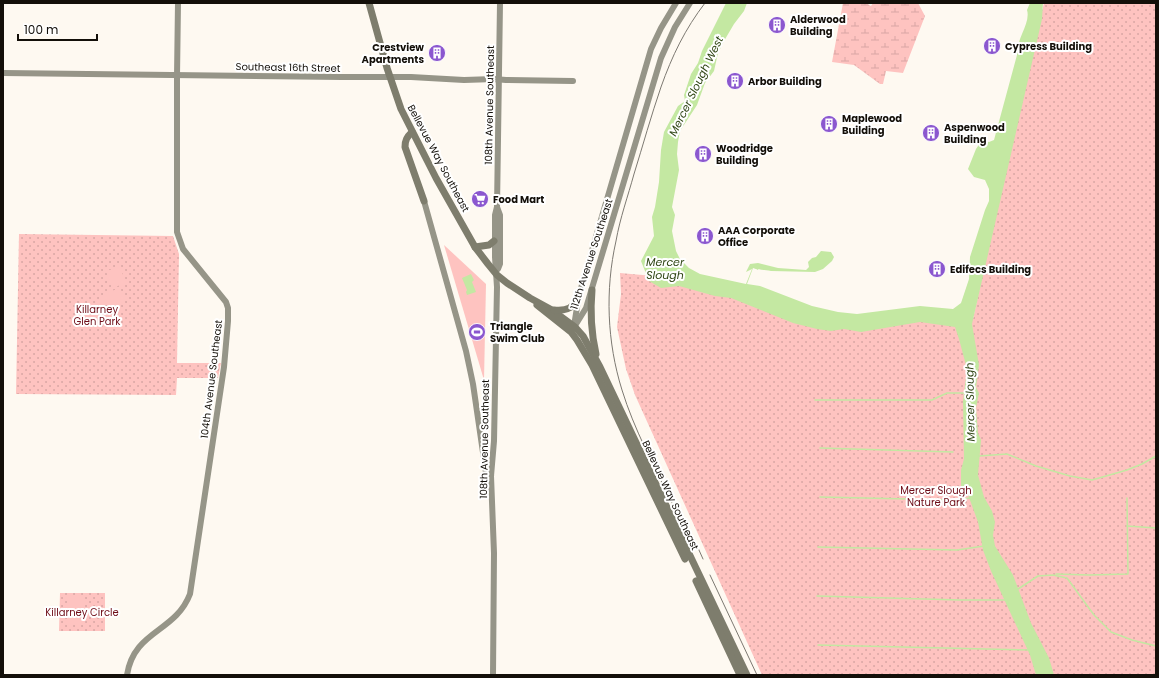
<svg xmlns="http://www.w3.org/2000/svg" width="1159" height="678" font-family="Poppins,sans-serif">
	<style>
		.wetland { fill: url(#wetland-marsh) }
		.park { fill: url(#park-dots) }
		.pitch { fill: #fec3c0 }
		.water { fill: #c4e8a2 }
		.lines { fill: none; stroke-linecap: round; stroke-linejoin: round }
		.stream { stroke: #c4e8a2; stroke-width: 1.5 }
		.secondary { stroke: #969588; stroke-width: 6 }
		.primary { stroke: #7e7d6d; stroke-width: 7 }
		.tram { stroke: #7d7972; stroke-width: 1 }
		.labels { text-anchor: middle; stroke-width: 4; stroke-linejoin: round; paint-order: stroke }
		.poi-label { font-size: 10px; font-weight: bold; fill: #130f09; stroke: #fff; text-anchor: start }
		.street-label { font-size: 10px; fill: #130f09; stroke: #fff }
		.park-label { font-size: 10px; fill: #6f0e19; stroke: #fff }
		.water-label { font-size: 11px; font-style: italic; fill: #304615; stroke: #fff }
	</style>
	<defs>
		<pattern id="wetland-marsh" width="20" height="14" patternUnits="userSpaceOnUse"><rect width="20" height="14" fill="#fec3c0"/><path d="M1 5h8M5 5V1M11 12h8M15 12V8" fill="none" stroke="#d9a6a4"/></pattern>
		<pattern id="park-dots" width="8" height="8" patternUnits="userSpaceOnUse"><rect width="8" height="8" fill="#fec3c0"/><path d="M2 2h.1M6 6h.1" fill="none" stroke="#d9a6a4" stroke-width="1.8" stroke-linecap="round"/></pattern>
	</defs>
	<rect width="100%" height="100%" fill="#fef9f1"/>
	<path class="wetland" d="M 843,3 L 866,3 L 871,6 L 873,3 L 918,3 L 925,16 L 903,73 L 886,71 L 883,84 L 880,84 L 854,65 L 832,62 Z"/>
	<g class="park">
		<path d="M 1044,3 L 1156,3 L 1156,675 L 762,675 L 635,395 L 626,369 L 617,327 L 621,294 L 620,273 L 687,279 L 849,323 L 973,319 L 1014,130 Z"/>
		<path d="M 19,234 L 173,236 L 179,254 L 177,363 L 221,363 L 218,378 L 177,378 L 176,395 L 16,394 Z"/>
		<path d="M 60,593 L 105,593 L 105,631 L 59,631 Z"/>
	</g>
	<g class="pitch">
		<path d="M 444,245 L 486,284 L 484,380 Z"/>
		<path d="M 120,267 L 126,283 L 112,288 L 106,271 Z"/>
		<path d="M 114,290 L 120,290 L 123,292 L 127,300 C 119,304 107,308 99,302 L 99,299 Z"/>
		<rect x="68" y="597" width="15" height="28"/>
	</g>
	<g class="water">
		<path d="M 726,3 L 747,3 L 744,11 L 734,24 L 724,41 L 718,53 L 714,71 L 705,83 L 697,105 L 680,131 L 678,142 L 677,154 L 679,170 L 672,207 L 675,215 L 672,231 L 676,251 L 680,259 L 689,268 L 700,274 L 746,284 L 752,269 L 746,272 L 750,264 L 758,263 L 778,268 L 806,270 L 809,267 L 808,262 L 812,258 L 816,257 L 821,251 L 831,252 L 834,257 L 832,261 L 823,269 L 815,272 L 771,271 C 764,269 759,271 753,268 L 747,284 L 760,286 L 812,306 L 838,312 L 857,314 L 920,306 L 953,309 L 961,303 L 969,279 L 970,257 L 985,210 L 989,201 L 989,189 L 985,180 L 974,177 L 968,169 L 976,149 L 982,140 L 989,142 L 994,140 L 1017,55 C 1016,39 1031,23 1027,10 L 1030,3 L 1043,3 L 1042,19 L 972,324 L 979,365 L 976,387 L 979,393 L 976,408 L 978,433 L 981,440 L 978,475 L 984,497 L 992,511 L 995,522 L 993,535 L 995,546 L 1013,575 L 1031,623 L 1049,658 L 1054,675 L 1036,675 L 1030,655 L 991,571 L 983,550 L 978,522 L 967,492 L 961,487 L 961,470 L 964,459 L 963,401 L 967,369 L 959,339 L 955,327 L 920,322 L 861,332 L 844,329 L 831,331 L 817,329 L 793,323 L 731,298 L 715,296 L 679,286 L 661,288 L 649,281 L 641,261 L 654,236 L 652,217 L 655,207 L 659,182 L 661,150 L 664,132 L 678,106 L 685,101 L 684,95 L 691,74 L 698,63 L 702,51 Z"/>
		<path d="M 471,274 L 474,280 L 472,282 L 476,292 L 467,295 L 466,292 L 467,290 L 462,278 Z"/>
	</g>
	<g class="lines">
		<g class="stream">
			<path d="M 815,400 L 932,400 L 947,393 L 964,393"/>
			<path d="M 820,448 L 953,452"/>
			<path d="M 979,456 L 1007,454 L 1036,466 L 1070,476 L 1092,480 L 1127,470 L 1142,464 L 1156,456"/>
			<path d="M 820,497 L 954,500 L 970,498"/>
			<path d="M 1127,526 L 1156,528"/>
			<path d="M 818,547 L 957,550 L 984,546"/>
			<path d="M 1056,574 L 1089,575 L 1128,574 L 1127,498"/>
			<path d="M 1018,589 L 1038,576 L 1053,575 L 1067,578 L 1094,615 L 1111,632 L 1132,640 L 1156,646"/>
			<path d="M 817,596 L 960,600 L 1007,600"/>
			<path d="M 818,645 L 1030,650"/>
		</g>
		<g class="secondary">
			<path d="M 3,73 L 342,77 L 411,77 L 464,80 L 494,79 L 506,80 L 573,81"/>
			<path d="M 424,201 L 466,351 L 473,384 L 486,473 L 491,476"/>
			<path d="M 497,207 L 500,215 L 500,264 L 498,269"/>
			<path d="M 574,326 L 579,295 L 651,49 L 661,28 L 676,3"/>
			<path d="M 573,329 L 586,308 L 661,58 L 675,27 L 690,3"/>
			<path d="M 127,675 C 134,630 175,633 190,594 L 224,367 L 228,321 L 228,308 L 226,302 L 183,249 L 177,232 L 177,76 L 178,3"/>
			<path d="M 493,675 L 494,553 L 491,476 L 494,441 L 497,287 L 495,257 L 495,215 L 497,207 L 500,3"/>
		</g>
		<g class="primary">
			<path d="M 369,3 L 387,68 L 401,109 L 436,178 L 475,247 L 488,264 L 497,275 L 507,283 L 530,298 L 552,310 L 575,327 L 583,336 L 600,367 L 747,675"/>
			<path d="M 412,132 C 407,137 405,140 405,147 L 424,201"/>
			<path d="M 475,247 L 489,245 L 494,241"/>
			<path d="M 592,290 C 590,312 591,332 596,354"/>
			<path d="M 537,305 L 571,332 L 577,340 L 592,365 L 685,559"/>
			<path d="M 554,310 C 563,311 573,309 577,300"/>
			<path d="M 696,581 L 740,675"/>
		</g>
		<g class="tram">
			<path d="M 672,503 C 654,466 634,429 622,390 C 607,342 605,290 616,241 C 620,218 628,196 634,174 C 643,145 651,116 661,87 C 672,56 685,29 705,3"/>
			<path d="M 694,539 L 703,559"/>
			<path d="M 710,575 L 757,675"/>
		</g>
	</g>
	<defs>
		<g id="building-disc" transform="scale(0.9)"><circle r="9.5" fill="#8b57cf" stroke="#fff"/><path d="M-4-6H4V6H1V3H-1V6H-4ZM-2.5-4.3h1.7v1.8h-1.7ZM.8-4.3h1.7v1.8H.8ZM-2.5-1h1.7V.8h-1.7ZM.8-1h1.7V.8H.8Z" fill="#fff"/></g>
		<g id="supermarket-disc" transform="scale(0.9)"><circle r="9.5" fill="#8b57cf" stroke="#fff"/><path d="M-6-5.5h2.5l.6 2H6L4.5 2H-2.5L-4.4-4H-6ZM-1.5 3.2a1.3 1.3 0 1 0 .1 0ZM3 3.2a1.3 1.3 0 1 0 .1 0Z" fill="#fff"/></g>
		<g id="stadium-disc" transform="scale(0.9)"><circle r="9.5" fill="#8b57cf" stroke="#fff"/><path d="M0-5a6.5 5 0 1 0 0 10a6.5 5 0 1 0 0-10ZM-3.5-1.8h7v3.6h-7Z" fill="#fff"/></g>
	</defs>
	<g fill-rule="evenodd">
		<use href="#building-disc" x="777" y="25"/>
		<use href="#building-disc" x="992" y="46"/>
		<use href="#building-disc" x="437" y="53"/>
		<use href="#building-disc" x="735" y="81"/>
		<use href="#building-disc" x="829" y="124"/>
		<use href="#building-disc" x="931" y="133"/>
		<use href="#building-disc" x="703" y="154"/>
		<use href="#supermarket-disc" x="480" y="199"/>
		<use href="#building-disc" x="705" y="236"/>
		<use href="#building-disc" x="937" y="269"/>
		<use href="#stadium-disc" x="477" y="332"/>
	</g>
	<g class="labels">
		<g class="poi-label">
			<text x="790" y="23">Alderwood<tspan x="790" dy="12">Building</tspan></text>
			<text x="1005" y="50">Cypress Building</text>
			<text x="424" y="51" text-anchor="end">Crestview<tspan x="424" dy="12">Apartments</tspan></text>
			<text x="748" y="85">Arbor Building</text>
			<text x="842" y="122">Maplewood<tspan x="842" dy="12">Building</tspan></text>
			<text x="944" y="131">Aspenwood<tspan x="944" dy="12">Building</tspan></text>
			<text x="716" y="152">Woodridge<tspan x="716" dy="12">Building</tspan></text>
			<text x="493" y="203">Food Mart</text>
			<text x="718" y="234">AAA Corporate<tspan x="718" dy="12">Office</tspan></text>
			<text x="950" y="273">Edifecs Building</text>
			<text x="490" y="330">Triangle<tspan x="490" dy="12">Swim Club</tspan></text>
		</g>
		<g class="street-label">
			<text transform="translate(288 67) rotate(1)" y="4">Southeast 16th Street</text>
			<text transform="translate(489 105) rotate(-89)" y="4">108th Avenue Southeast</text>
			<text transform="translate(439 158) rotate(62)" y="4">Bellevue Way Southeast</text>
			<text transform="translate(591 254) rotate(-72)" y="4">112th Avenue Southeast</text>
			<text transform="translate(211 379) rotate(-83)" y="4">104th Avenue Southeast</text>
			<text transform="translate(484 439) rotate(-89)" y="4">108th Avenue Southeast</text>
			<text transform="translate(671 495) rotate(65)" y="4">Bellevue Way Southeast</text>
		</g>
		<g class="park-label">
			<text x="97" y="313">Killarney<tspan x="97" dy="12">Glen Park</tspan></text>
			<text x="936" y="494">Mercer Slough<tspan x="936" dy="12">Nature Park</tspan></text>
			<text x="82" y="616">Killarney Circle</text>
		</g>
		<g class="water-label">
			<text transform="translate(696 86) rotate(-64)" y="4">Mercer Slough West</text>
			<text x="665" y="266">Mercer<tspan x="665" dy="13">Slough</tspan></text>
			<text transform="translate(970 402) rotate(-91)" y="4">Mercer Slough</text>
		</g>
	</g>
	<rect width="1159" height="678" fill="none" stroke="#130f09" stroke-width="8"/>
	<path d="M18 34v6h79v-6" fill="none" stroke="#130f09" stroke-width="2"/>
	<text x="24" y="34" font-size="12" fill="#130f09" stroke="#ffffff" stroke-width="3" paint-order="stroke">100 m</text>
</svg>
